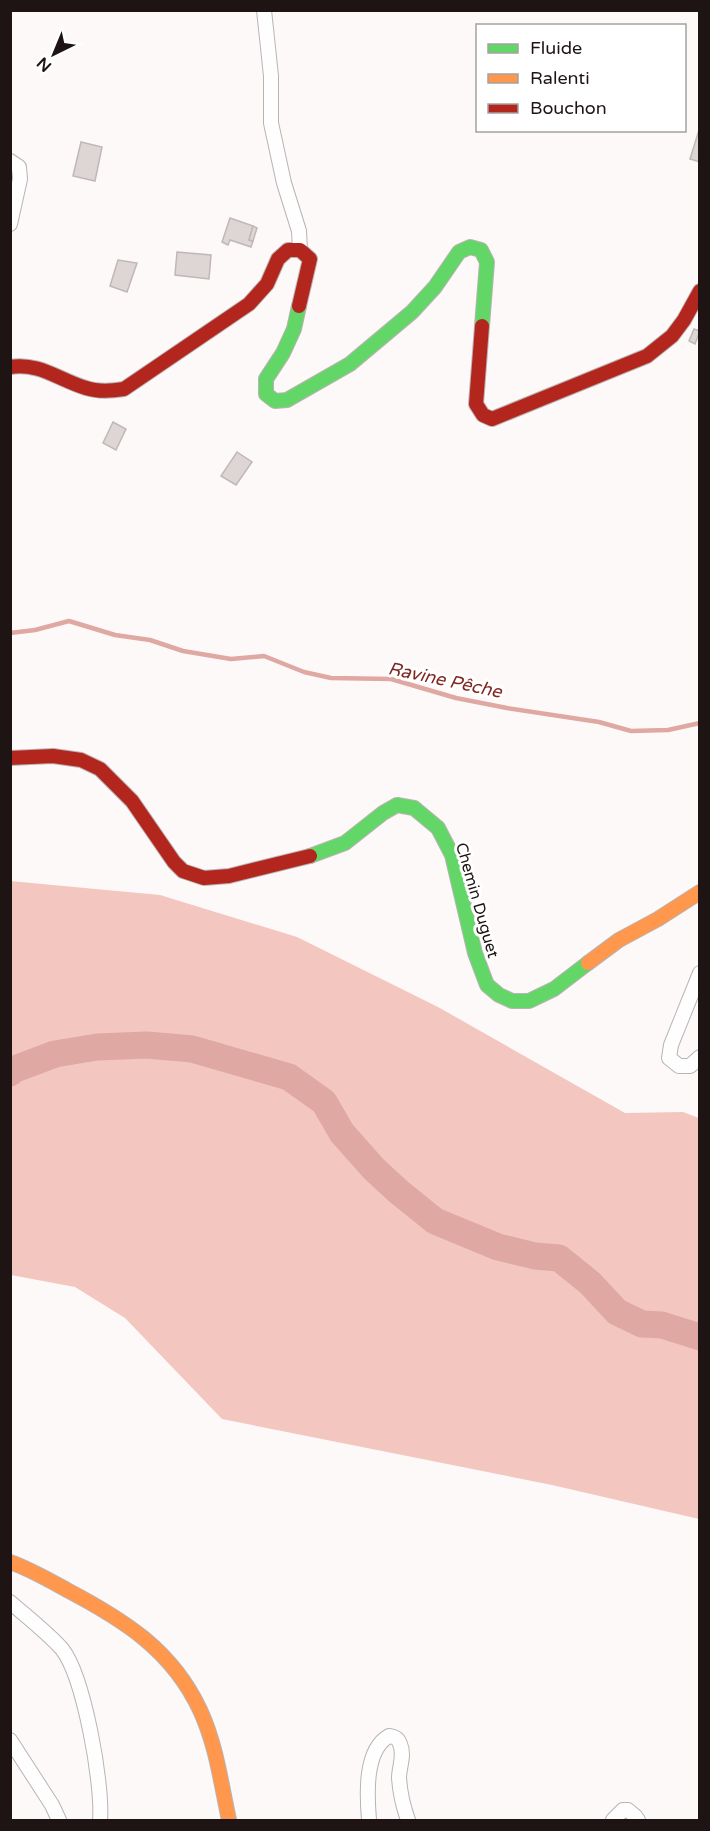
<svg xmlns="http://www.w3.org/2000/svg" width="710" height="1831" font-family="'Varela Round',sans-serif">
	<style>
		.forest { fill: #f3c6c0 }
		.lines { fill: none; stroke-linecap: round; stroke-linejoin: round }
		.stream { stroke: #dfa8a2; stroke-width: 4.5 }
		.river { stroke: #dfa8a2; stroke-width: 27 }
		.building { fill: #ded6d5; stroke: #bfb8b8; stroke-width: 1.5 }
		.street-casing { stroke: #bab3b3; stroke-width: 16 }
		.fast-casing { stroke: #bab3b3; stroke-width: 16 }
		.slow-casing { stroke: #bab3b3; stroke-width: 16 }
		.jam-casing { stroke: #bab3b3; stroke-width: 16 }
		.street { stroke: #fffefe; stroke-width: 14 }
		.fast { stroke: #63d668; stroke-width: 14 }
		.slow { stroke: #ff974d; stroke-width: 14 }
		.jam { stroke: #b3261e; stroke-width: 14 }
		.labels { text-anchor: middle; stroke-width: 6; stroke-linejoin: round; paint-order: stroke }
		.street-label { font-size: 16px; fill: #1e1413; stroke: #fff }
		.water-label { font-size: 18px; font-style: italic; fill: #802620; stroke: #fff }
	</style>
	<rect width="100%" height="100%" fill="#fdf9f9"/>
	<path class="forest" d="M 10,881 L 160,895 L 297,937 L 438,1007 L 625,1113 L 683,1112 L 699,1118 L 699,1519 L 552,1485 L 222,1419 L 125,1318 L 75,1287 L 11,1275 Z"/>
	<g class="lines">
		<path class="stream" d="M 10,633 L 35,630 L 69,621 L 115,635 L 150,640 L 183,651 L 231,659 L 264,656 L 304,672 L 331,678 L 391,679 L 456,698 L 507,708 L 599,722 L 631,731 L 668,730 L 700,723"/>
		<path class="river" d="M 10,1073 L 15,1069 L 55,1054 L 97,1047 L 147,1045 L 192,1049 L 289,1077 L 324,1102 L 342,1133 L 374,1169 L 399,1192 L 435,1221 L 498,1247 L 535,1256 L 559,1258 L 590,1283 L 617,1312 L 642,1324 L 662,1325 L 700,1337"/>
	</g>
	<g class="building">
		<path d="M 699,130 L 700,130 L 700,162 L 690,159 Z"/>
		<path d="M 81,142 L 102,147 L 95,181 L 73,176 Z"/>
		<path d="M 230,218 L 253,226 L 249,240 L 253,241 L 251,247 L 230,240 L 228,245 L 222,242 Z"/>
		<path d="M 253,226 L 257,228 L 253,241 L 249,240 Z"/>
		<path d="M 177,252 L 211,255 L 209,279 L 175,275 Z"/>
		<path d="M 118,260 L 137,263 L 127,292 L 110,286 Z"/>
		<path d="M 694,329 L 700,331 L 695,344 L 689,341 Z"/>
		<path d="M 113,422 L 126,429 L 116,450 L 103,443 Z"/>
		<path d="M 237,452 L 252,462 L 236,485 L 221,476 Z"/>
	</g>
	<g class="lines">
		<g class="street-casing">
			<g id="street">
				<path d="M 264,10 L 271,76 L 271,123 L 284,183 L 299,231 L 300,250"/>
				<path d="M 10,161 L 19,167 L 20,179 L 10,224"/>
				<path d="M 700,973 L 671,1045 L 669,1058 L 679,1066 L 690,1066 L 700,1057"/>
				<path d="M 10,1602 C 26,1616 48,1633 62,1649 C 84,1677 103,1784 100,1820"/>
				<path d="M 10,1740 L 52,1805 L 59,1820"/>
				<path d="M 369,1820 C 367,1796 364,1750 389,1736 C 395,1737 398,1738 400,1744 C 405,1755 399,1767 399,1778 C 400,1793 403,1806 408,1820"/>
				<path d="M 613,1820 L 623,1810 L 628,1810 L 635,1816 L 638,1820"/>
			</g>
		</g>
		<g class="fast-casing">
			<g id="fast">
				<path d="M 299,306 L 294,329 L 283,353 L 266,379 L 266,394 L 275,401 L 287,400 L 350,364 L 412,312 L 435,287 L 459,252 L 470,247 L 481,250 L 487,262 L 482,326"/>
				<path d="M 310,856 L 345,843 L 383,813 L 397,805 L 414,808 L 438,828 L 452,855 L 475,953 L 487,985 L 499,995 L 512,1001 L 529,1001 L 554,989 L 588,963"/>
			</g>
		</g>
		<g class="slow-casing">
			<g id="slow">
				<path d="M 588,963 L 619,940 L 658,919 L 700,892"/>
				<path d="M 10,1562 C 30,1569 49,1580 67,1590 C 124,1620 172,1650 200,1710 C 216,1744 221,1783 229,1820"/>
			</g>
		</g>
		<g class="jam-casing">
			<g id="jam">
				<path d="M 482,326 L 476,404 L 483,415 L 492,419 L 647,356 L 672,336 L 684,320 L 700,291"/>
				<path d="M 10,367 C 39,362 59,380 86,388 C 98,392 112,391 124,389 L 249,304 L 267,284 L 278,259 L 288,250 L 300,250 L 310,259 L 299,306"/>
				<path d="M 10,758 L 53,756 L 81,760 L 100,769 L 132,801 L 174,862 L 183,871 L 204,878 L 229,876 L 310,856"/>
			</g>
		</g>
		<use href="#street" class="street"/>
		<use href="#fast" class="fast"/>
		<use href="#slow" class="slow"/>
		<use href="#jam" class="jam"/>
	</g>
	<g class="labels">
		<g class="street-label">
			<text transform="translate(478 900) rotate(74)" y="6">Chemin Duguet</text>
		</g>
		<g class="water-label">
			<text transform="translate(445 680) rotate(12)" y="6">Ravine Pêche</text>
		</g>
	</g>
	<rect width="710" height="1831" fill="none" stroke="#1e1413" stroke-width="24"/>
	<rect x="476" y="24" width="210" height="108" fill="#ffffff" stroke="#a5a1a1" stroke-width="1.5"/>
	<rect x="488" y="44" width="30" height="9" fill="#63d668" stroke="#a5a1a1" stroke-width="1.5"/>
	<text x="530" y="54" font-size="18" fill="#1e1413">Fluide</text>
	<rect x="488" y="74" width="30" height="9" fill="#ff974d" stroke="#a5a1a1" stroke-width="1.5"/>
	<text x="530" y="84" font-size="18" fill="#1e1413">Ralenti</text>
	<rect x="488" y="104" width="30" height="9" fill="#b3261e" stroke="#a5a1a1" stroke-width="1.5"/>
	<text x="530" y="114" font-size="18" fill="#1e1413">Bouchon</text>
	<g transform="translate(54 54) rotate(223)" stroke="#ffffff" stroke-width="4.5" paint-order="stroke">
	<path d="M0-4.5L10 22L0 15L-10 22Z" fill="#1e1413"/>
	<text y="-9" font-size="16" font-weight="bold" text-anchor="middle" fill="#1e1413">N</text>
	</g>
</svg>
